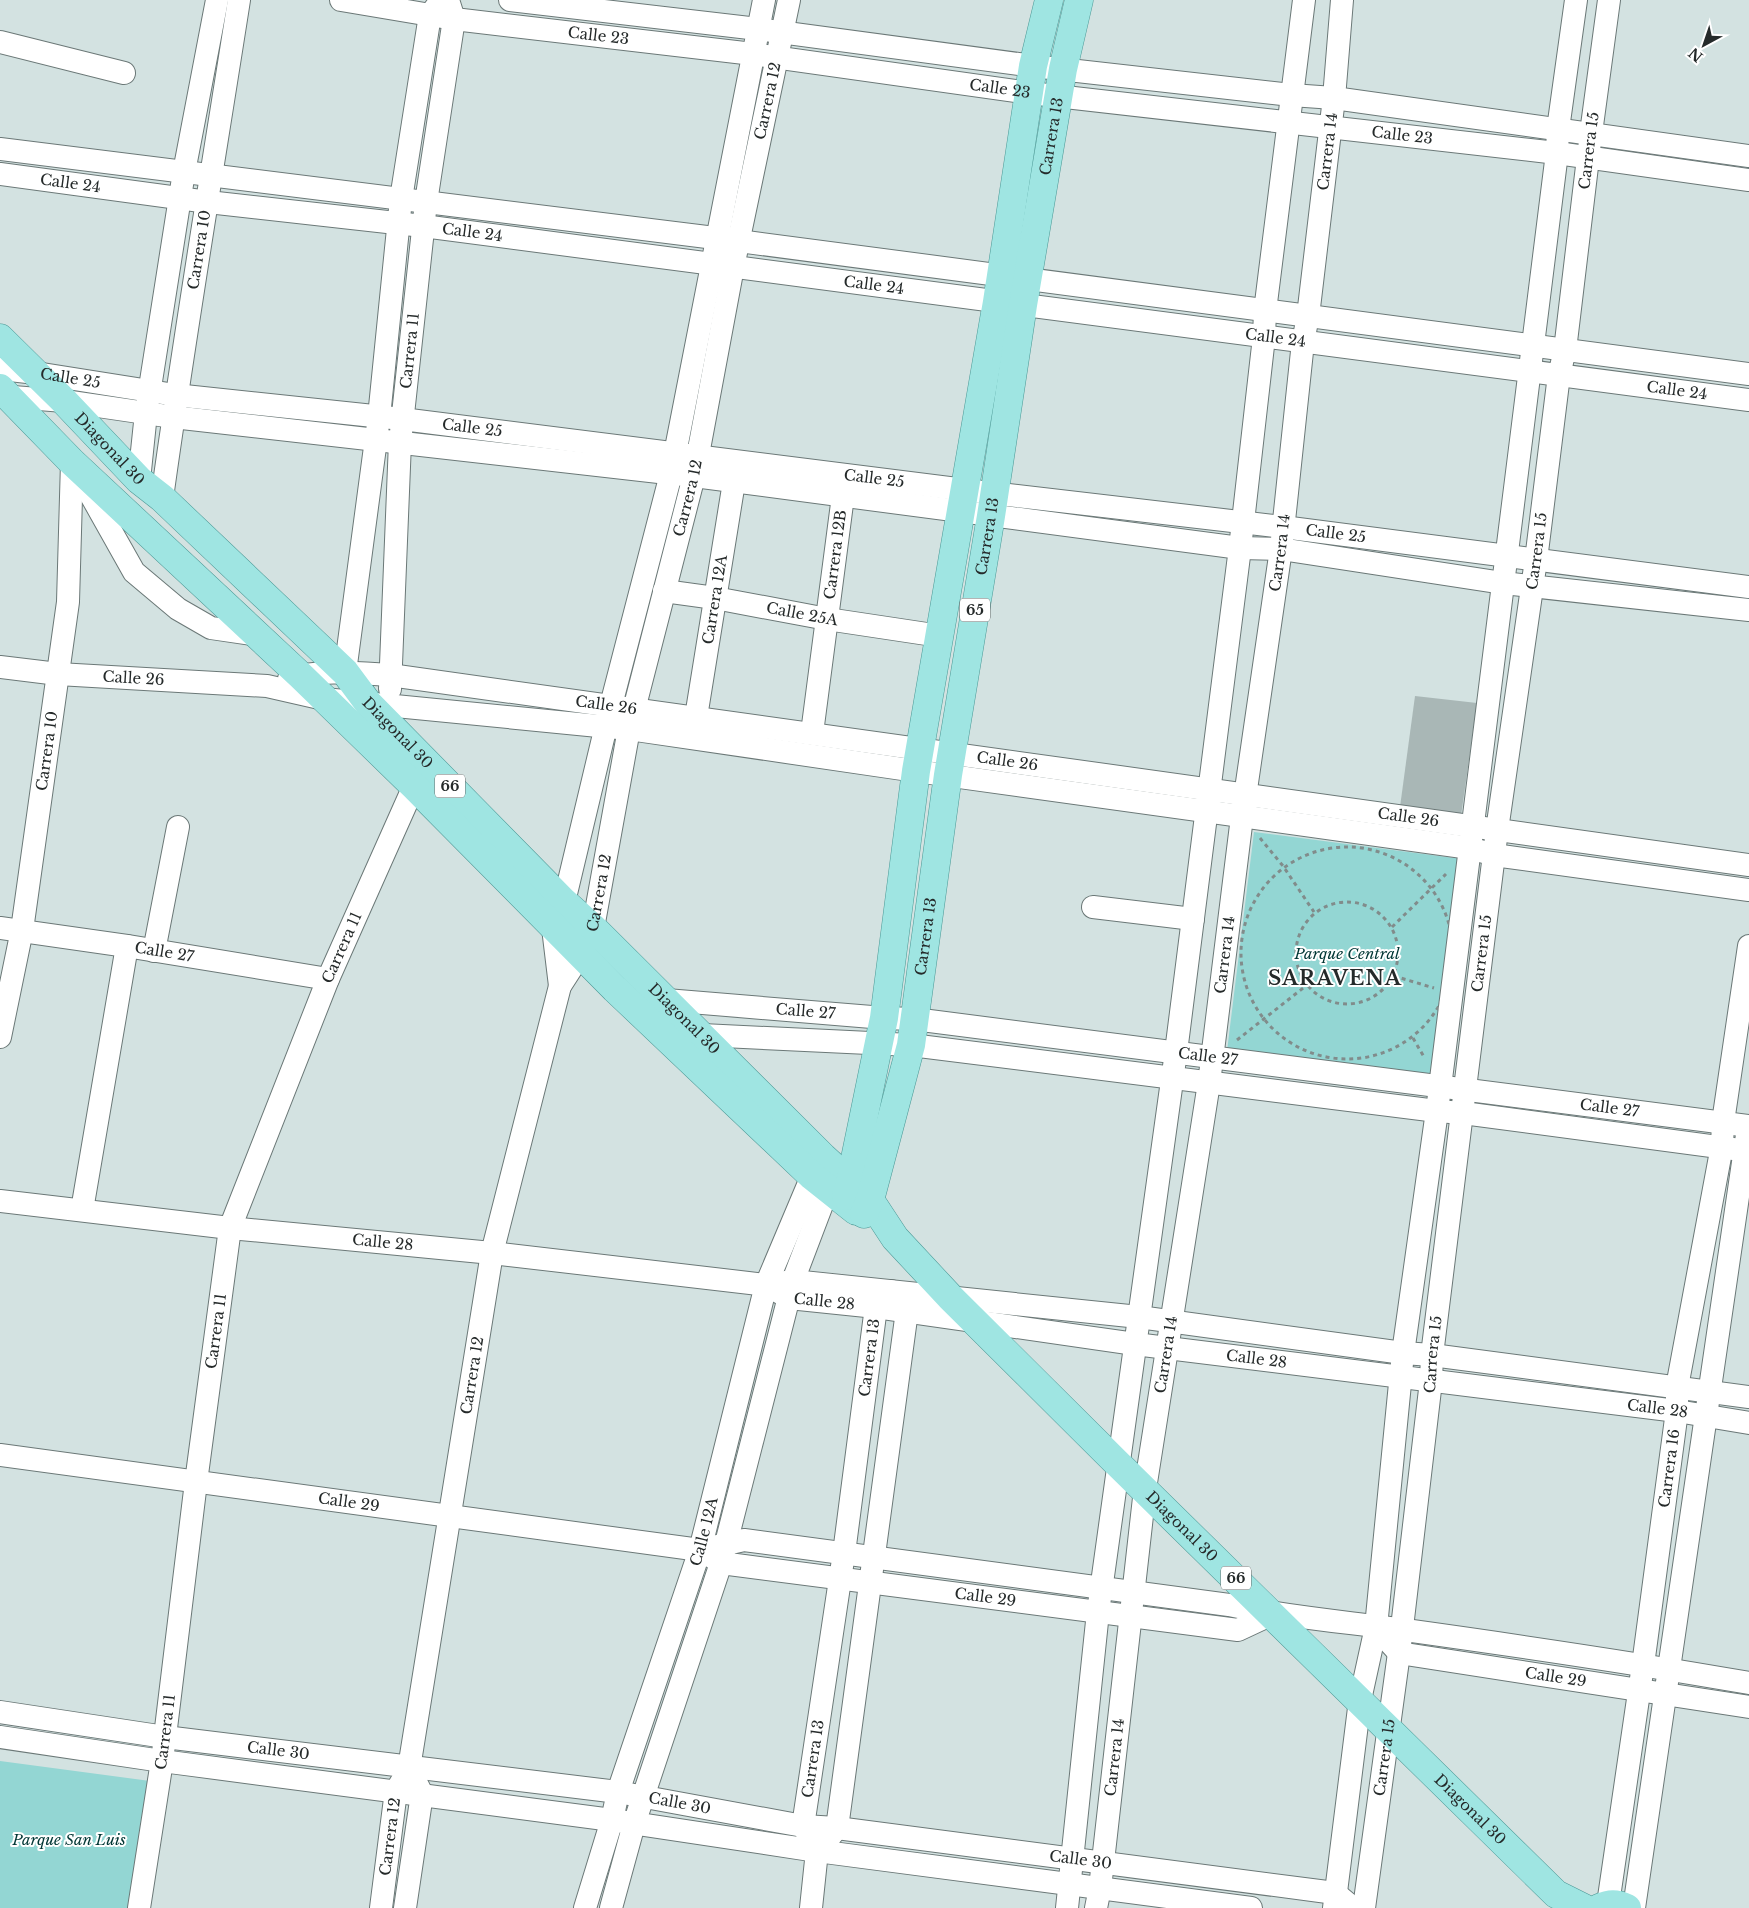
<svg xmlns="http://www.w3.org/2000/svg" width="1749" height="1908" font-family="'Libre Baskerville',serif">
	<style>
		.green { fill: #93d6d3 }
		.building { fill: #a9b7b6 }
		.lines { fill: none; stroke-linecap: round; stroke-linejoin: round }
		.minor-casing { stroke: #6b7877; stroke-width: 24 }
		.major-casing { stroke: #4b9895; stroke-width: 29 }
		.path { stroke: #818c8b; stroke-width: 3; stroke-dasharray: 4 4; stroke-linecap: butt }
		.minor { stroke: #fff; stroke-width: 22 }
		.major { stroke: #9fe5e2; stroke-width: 28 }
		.labels { text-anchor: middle; stroke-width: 4; stroke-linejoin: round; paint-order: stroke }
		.shield { fill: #fff; stroke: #666a6a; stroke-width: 1 }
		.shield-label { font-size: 14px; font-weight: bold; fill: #252a2a }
		.street-label { font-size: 15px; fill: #252a2a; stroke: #fff }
		.park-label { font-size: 15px; font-style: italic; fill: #003634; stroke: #fff }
		.district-label { font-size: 20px; font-weight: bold; letter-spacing: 1px; fill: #252a2a; stroke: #fff }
	</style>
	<rect width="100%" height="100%" fill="#d3e2e1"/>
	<g class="green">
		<path d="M 1254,832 L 1462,859 L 1435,1078 L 1227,1051 Z"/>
		<path d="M 0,1761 L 150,1781 L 134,1908 L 0,1908 Z"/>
	</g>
	<path class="building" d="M 1415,696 L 1477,703 L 1461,816 L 1400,807 Z"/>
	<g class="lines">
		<g class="minor-casing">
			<g id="minor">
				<path id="s1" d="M 341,0 L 454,19 L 753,54 L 1030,93 L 1557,153 L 1749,180"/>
				<path d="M 510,0 L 758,29 L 1033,66 L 1291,95 L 1334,98 L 1749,156"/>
				<path d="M 0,42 L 124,73"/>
				<path d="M 0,149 L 739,241 L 1749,374"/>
				<path id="s2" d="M 0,174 L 208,202 L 423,226 L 1749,400"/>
				<path id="s3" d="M 0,369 L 36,373 L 175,395 L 402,419 L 965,490 L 1283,527 L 1749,587"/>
				<path d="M 0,396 L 64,401 L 173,417 L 694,476 L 1240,548 L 1281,549 L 1503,583 L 1749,610"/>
				<path d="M 80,476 L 134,572 L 178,609 L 211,628 L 258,635"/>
				<path d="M 139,480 L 146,413 L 184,172 L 217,0"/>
				<path id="s4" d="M 162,498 C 185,332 213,166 239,0"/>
				<path id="s5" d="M 664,591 L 715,598 L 827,619 L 940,636"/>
				<path id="s6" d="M 0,667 L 58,674 L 267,686 L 324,699 L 629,729 L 916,771 L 1470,848 L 1494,855 L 1749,890"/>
				<path d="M 345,672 L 379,417 L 401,199 L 430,15 L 439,3"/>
				<path id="s7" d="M 289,679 C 322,669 357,673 390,675 L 1749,865"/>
				<path id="s8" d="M 390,689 L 400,442 L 426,202 L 454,19 L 448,0"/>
				<path id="s9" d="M 696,717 L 734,482"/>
				<path id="s10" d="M 812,733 L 843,496"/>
				<path d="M 1093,907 L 1193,919"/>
				<path id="s11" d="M 0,928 L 127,946 L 328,979"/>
				<path d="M 154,951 L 178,827"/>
				<path d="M 560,986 L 553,928 L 564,902 L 611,705 L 671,474 L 764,0"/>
				<path id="s12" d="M 666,1000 L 884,1018 L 914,1019 L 1749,1126"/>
				<path d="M 702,1035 L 911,1045 L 1437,1111 L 1463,1113 L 1749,1151"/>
				<path id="s13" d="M 0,1037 L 22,930 L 68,602 L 72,462"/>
				<path id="s14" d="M 0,1201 L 230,1228 L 492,1253 L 766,1285 L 793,1281 L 1139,1317 L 1403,1353 L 1432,1355 L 1749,1397"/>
				<path d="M 82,1210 L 127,946"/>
				<path id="s15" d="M 766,1285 L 789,1298 L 876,1307 L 1135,1344 L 1677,1411 L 1749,1423"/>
				<path id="s16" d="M 0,1455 L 700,1550 L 744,1540 L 1229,1605 C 1287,1617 1346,1622 1405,1630 C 1520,1646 1635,1663 1749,1683"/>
				<path id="s17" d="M 709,1555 L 721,1563 L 1238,1630 L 1272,1614"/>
				<path id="s18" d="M 1390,1643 L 1399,1653 L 1749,1707"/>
				<path id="s19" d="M 0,1712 L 165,1737 L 618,1792 L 803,1826 L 837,1828 L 1335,1893 L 1347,1903"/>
				<path d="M 0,1737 L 162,1761 L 612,1820 L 817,1851 L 1251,1908"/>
				<path id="s20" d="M 1608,1904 L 1643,1665 L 1677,1411 L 1677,1387 L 1722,1146 L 1723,1122 L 1749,946"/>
				<path id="s21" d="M 139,1908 L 162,1761 L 196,1482 L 230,1228 L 328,979 L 414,786"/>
				<path id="s22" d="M 381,1908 L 396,1791 L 403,1779"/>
				<path id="s23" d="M 405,1908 L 422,1794 L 409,1768 L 492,1253 L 560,986 L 580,955 L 593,928 L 629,729 L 694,476 L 733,267 L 789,0"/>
				<path id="s24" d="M 585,1908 L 612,1820 L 618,1792 L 700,1550 L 766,1285 L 812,1176 L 820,1162"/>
				<path d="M 611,1908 L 634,1824 L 721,1563 L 793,1281 L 834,1173"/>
				<path id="s25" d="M 811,1908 L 817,1851 L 803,1826 L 844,1553 L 876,1307 L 891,1291 L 907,1311 L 837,1828 L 828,1839"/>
				<path d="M 1067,1908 L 1098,1612 L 1176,1052 L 1240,548 L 1264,337 L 1265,311 L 1304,0"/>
				<path id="s26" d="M 1096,1908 L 1100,1888 L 1145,1489 L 1209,1083 L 1242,817 L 1281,549 L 1303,342 L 1308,316 L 1334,98 L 1342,0"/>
				<path d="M 1334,1908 L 1360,1700 L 1376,1627 L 1403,1353 L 1437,1111 L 1557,153 L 1558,129 L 1576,0"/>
				<path id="s27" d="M 1364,1908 L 1399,1653 L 1431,1381 L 1432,1355 L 1497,830 L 1536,560 L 1559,375 L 1565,350 L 1591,133 L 1609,0"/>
				<path d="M 1634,1908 L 1747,1135"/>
			</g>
		</g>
		<g class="major-casing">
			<g id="major">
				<path id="s28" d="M 0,338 L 64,401 L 139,480 L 162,498 L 345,672 L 368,703 L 564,902 L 593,928 L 823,1157 L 870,1200 L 895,1238 L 950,1297 L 1119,1465 L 1556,1894 L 1584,1908"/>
				<path d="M 0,388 L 72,462 L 301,676 L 414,786 L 615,989 L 812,1176 L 856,1211"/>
				<path d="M 846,1196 L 850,1183 L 884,1018 L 916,771 L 997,302 L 1033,66 L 1049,0"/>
				<path id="s29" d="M 864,1214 L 870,1200 L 911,1045 L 948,775 L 991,516 L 1023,305 L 1063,69 L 1079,0"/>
				<path d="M 1599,1908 C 1610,1903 1616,1903 1627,1908"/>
			</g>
		</g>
		<g class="path">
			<path d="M 1260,838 L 1283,866 L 1314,912"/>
			<circle cx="1347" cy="953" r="106"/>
			<circle cx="1347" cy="953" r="51"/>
			<path d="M 1392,927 L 1446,874"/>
			<path d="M 1394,976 L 1434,988"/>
			<path d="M 1413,1038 L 1424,1057"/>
			<path d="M 1237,1040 L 1307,985"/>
		</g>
		<use href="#minor" class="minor"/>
		<use href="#major" class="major"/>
	</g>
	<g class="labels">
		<g class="shield">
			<rect x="960" y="598.5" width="30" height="23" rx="4"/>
			<rect x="435" y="774.5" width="30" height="23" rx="4"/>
			<rect x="1221" y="1566.5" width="30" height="23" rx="4"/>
		</g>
		<g class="shield-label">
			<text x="975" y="615">65</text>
			<text x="450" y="791">66</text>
			<text x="1236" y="1583">66</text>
		</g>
		<g class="street-label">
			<text dy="5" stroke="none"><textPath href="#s1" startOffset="260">Calle 23</textPath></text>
			<text dy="5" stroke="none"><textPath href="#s1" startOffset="665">Calle 23</textPath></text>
			<text dy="5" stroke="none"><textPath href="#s23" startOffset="1854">Carrera 12</textPath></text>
			<text dy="5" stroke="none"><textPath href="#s1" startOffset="1070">Calle 23</textPath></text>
			<text dy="5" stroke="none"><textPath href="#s29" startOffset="1095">Carrera 13</textPath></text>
			<text dy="5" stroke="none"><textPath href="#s27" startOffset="1772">Carrera 15</textPath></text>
			<text dy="5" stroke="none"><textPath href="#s26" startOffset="1772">Carrera 14</textPath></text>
			<text dy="5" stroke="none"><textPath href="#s2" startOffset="71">Calle 24</textPath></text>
			<text dy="5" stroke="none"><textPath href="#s2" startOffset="476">Calle 24</textPath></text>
			<text dy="5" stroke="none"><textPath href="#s4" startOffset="251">Carrera 10</textPath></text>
			<text dy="5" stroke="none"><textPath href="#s2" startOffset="881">Calle 24</textPath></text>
			<text dy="5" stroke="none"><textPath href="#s2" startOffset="1286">Calle 24</textPath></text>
			<text dy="5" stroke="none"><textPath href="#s8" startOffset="339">Carrera 11</textPath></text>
			<text dy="5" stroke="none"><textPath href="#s3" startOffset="71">Calle 25</textPath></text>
			<text dy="5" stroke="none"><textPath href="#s2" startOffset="1691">Calle 24</textPath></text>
			<text dy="5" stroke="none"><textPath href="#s3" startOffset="476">Calle 25</textPath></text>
			<text dy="5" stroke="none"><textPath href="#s28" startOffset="156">Diagonal 30</textPath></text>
			<text dy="5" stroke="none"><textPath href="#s3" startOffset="881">Calle 25</textPath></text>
			<text dy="5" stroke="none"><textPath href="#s23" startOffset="1449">Carrera 12</textPath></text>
			<text dy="5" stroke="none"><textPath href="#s3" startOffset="1346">Calle 25</textPath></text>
			<text dy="5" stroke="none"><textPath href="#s29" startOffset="690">Carrera 13</textPath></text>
			<text dy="5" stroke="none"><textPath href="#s27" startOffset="1368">Carrera 15</textPath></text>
			<text dy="5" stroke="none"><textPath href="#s26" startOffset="1368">Carrera 14</textPath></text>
			<text dy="5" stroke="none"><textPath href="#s10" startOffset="180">Carrera 12B</textPath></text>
			<text dy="5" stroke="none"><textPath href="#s9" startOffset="119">Carrera 12A</textPath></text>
			<text dy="5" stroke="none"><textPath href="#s5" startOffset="140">Calle 25A</textPath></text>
			<text dy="5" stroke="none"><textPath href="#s6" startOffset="134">Calle 26</textPath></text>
			<text dy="5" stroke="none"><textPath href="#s7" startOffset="320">Calle 26</textPath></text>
			<text dy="5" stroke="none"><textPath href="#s28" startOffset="561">Diagonal 30</textPath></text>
			<text dy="5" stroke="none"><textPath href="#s13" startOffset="290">Carrera 10</textPath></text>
			<text dy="5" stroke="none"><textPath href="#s7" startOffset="725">Calle 26</textPath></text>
			<text dy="5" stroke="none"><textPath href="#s7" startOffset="1130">Calle 26</textPath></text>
			<text dy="5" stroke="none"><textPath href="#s23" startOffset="1044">Carrera 12</textPath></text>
			<text dy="5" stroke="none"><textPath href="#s29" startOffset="285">Carrera 13</textPath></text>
			<text dy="5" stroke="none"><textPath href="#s21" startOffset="988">Carrera 11</textPath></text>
			<text dy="5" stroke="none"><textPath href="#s11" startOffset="166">Calle 27</textPath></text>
			<text dy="5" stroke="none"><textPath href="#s27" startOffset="962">Carrera 15</textPath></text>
			<text dy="5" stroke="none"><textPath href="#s26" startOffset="962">Carrera 14</textPath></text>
			<text dy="5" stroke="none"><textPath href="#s12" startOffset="140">Calle 27</textPath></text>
			<text dy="5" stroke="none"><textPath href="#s28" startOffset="966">Diagonal 30</textPath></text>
			<text dy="5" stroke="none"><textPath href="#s12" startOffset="545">Calle 27</textPath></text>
			<text dy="5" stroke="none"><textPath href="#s12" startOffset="950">Calle 27</textPath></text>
			<text dy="5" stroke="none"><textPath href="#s14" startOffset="385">Calle 28</textPath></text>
			<text dy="5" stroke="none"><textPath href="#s15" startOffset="62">Calle 28</textPath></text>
			<text dy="5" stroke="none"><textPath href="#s21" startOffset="582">Carrera 11</textPath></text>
			<text dy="5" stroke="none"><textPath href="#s26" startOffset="558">Carrera 14</textPath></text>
			<text dy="5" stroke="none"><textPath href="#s27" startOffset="558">Carrera 15</textPath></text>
			<text dy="5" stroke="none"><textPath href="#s25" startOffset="559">Carrera 13</textPath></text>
			<text dy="5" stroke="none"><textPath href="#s15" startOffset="498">Calle 28</textPath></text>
			<text dy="5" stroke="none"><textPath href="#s23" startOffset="542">Carrera 12</textPath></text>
			<text dy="5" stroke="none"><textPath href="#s15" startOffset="902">Calle 28</textPath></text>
			<text dy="5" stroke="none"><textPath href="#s20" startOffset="440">Carrera 16</textPath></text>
			<text dy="5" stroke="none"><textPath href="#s16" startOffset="352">Calle 29</textPath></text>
			<text dy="5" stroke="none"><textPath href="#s28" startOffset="1678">Diagonal 30</textPath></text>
			<text dy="5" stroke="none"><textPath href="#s24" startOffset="395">Calle 12A</textPath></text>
			<text dy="5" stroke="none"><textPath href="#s17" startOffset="281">Calle 29</textPath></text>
			<text dy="5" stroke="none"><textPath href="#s18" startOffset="172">Calle 29</textPath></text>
			<text dy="5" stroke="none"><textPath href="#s21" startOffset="178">Carrera 11</textPath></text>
			<text dy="5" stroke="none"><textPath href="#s19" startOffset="281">Calle 30</textPath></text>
			<text dy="5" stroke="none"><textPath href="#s26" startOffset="152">Carrera 14</textPath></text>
			<text dy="5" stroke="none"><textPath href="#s27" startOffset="152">Carrera 15</textPath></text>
			<text dy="5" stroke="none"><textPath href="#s25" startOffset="154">Carrera 13</textPath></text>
			<text dy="5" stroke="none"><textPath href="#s19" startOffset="686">Calle 30</textPath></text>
			<text dy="5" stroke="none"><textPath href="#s28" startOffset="2082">Diagonal 30</textPath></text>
			<text dy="5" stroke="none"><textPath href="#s22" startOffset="72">Carrera 12</textPath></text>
			<text dy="5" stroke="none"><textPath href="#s19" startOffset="1091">Calle 30</textPath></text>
		</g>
		<g class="park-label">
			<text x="1347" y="959">Parque Central</text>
			<text x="69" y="1845">Parque San Luis</text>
		</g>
		<g class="district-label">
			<text x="1335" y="985">SARAVENA</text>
		</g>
	</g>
	<g transform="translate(1704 45) rotate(220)" stroke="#ffffff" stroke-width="4" paint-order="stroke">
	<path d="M0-4L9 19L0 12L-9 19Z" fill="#252a2a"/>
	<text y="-8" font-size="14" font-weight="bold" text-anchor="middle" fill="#252a2a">N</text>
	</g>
</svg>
